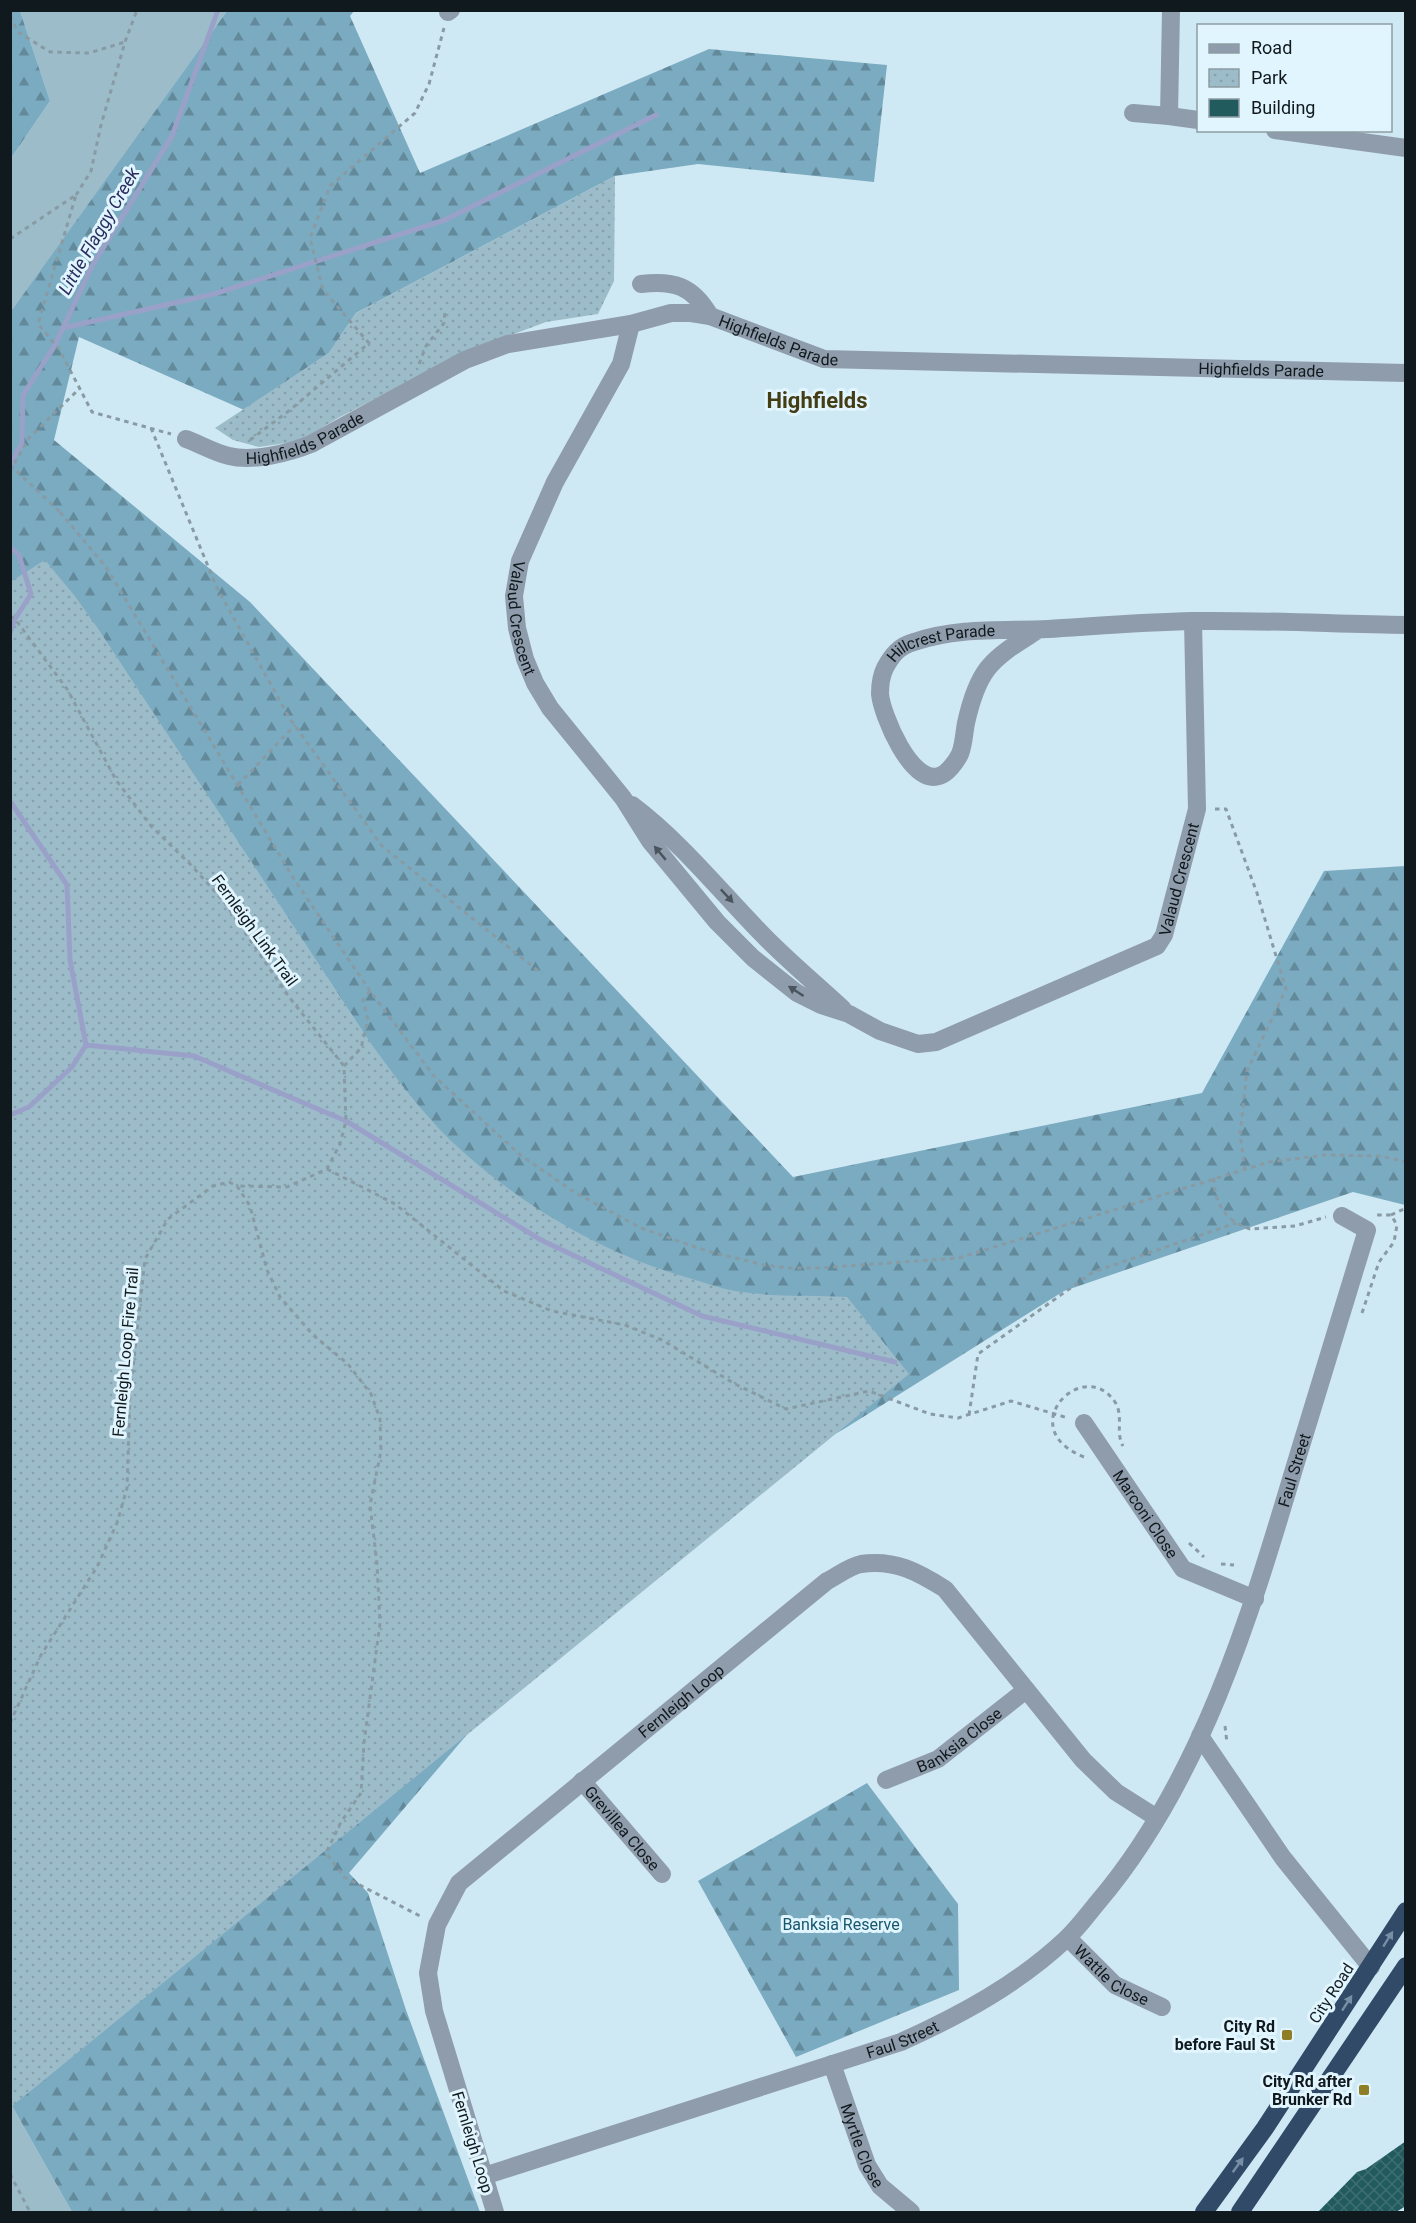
<svg xmlns="http://www.w3.org/2000/svg" width="1416" height="2223" font-family="Roboto,sans-serif">
	<style>
		.green { fill: #9cbcca }
		.forest { fill: url(#forest-firs) }
		.park { fill: url(#park-dots) }
		.lines { fill: none; stroke-linecap: round; stroke-linejoin: round }
		.stream { stroke: #9aa1c9; stroke-width: 5 }
		.building { fill: url(#building-cross-hatch) }
		.path { stroke: #889ba4; stroke-width: 3; stroke-dasharray: 4.5 4.5; stroke-linecap: butt }
		.minor { stroke: #8f9cab; stroke-width: 18 }
		.highway { stroke: #304a68; stroke-width: 18 }
		.path-bridge { stroke: #889ba4; stroke-width: 3; stroke-dasharray: 4.5 4.5; stroke-linecap: butt }
		.oneway { fill: #49545d }
		.oneway2 { fill: #778ea4 }
		.poi-dot { fill: #8e7e25; stroke: #e1f5fe; stroke-width: 2 }
		.labels { text-anchor: middle; stroke-width: 6; stroke-linejoin: round; paint-order: stroke }
		.street-label { font-size: 16px; fill: #10191d; stroke: #e1f5fe }
		.park-label { font-size: 16px; fill: #18566d; stroke: #e1f5fe }
		.poi-label { font-size: 16px; font-weight: bold; fill: #10191d; stroke: #e1f5fe; text-anchor: end }
		.water-label { font-size: 18px; font-style: italic; fill: #2a2d60; stroke: #e1f5fe }
		.district-label { font-size: 22px; font-weight: bold; fill: #453d14; stroke: #e1f5fe }
	</style>
	<defs>
		<pattern id="forest-firs" width="22" height="20" patternUnits="userSpaceOnUse" patternTransform="scale(1.5)"><rect width="22" height="20" fill="#7babc0"/><path d="M5 1l3.5 6h-7zM16 11l3.5 6h-7z" fill="#638a9b"/></pattern>
		<pattern id="park-dots" width="8" height="8" patternUnits="userSpaceOnUse" patternTransform="scale(1.5)"><rect width="8" height="8" fill="#9cbcca"/><path d="M2 2h.1M6 6h.1" fill="none" stroke="#85a1ad" stroke-width="1.8" stroke-linecap="round"/></pattern>
		<pattern id="building-cross-hatch" width="8" height="8" patternUnits="userSpaceOnUse" patternTransform="scale(1.5)"><rect width="8" height="8" fill="#215b5e"/><path d="M0 0l8 8M0 8l8-8" fill="none" stroke="#3f6e71"/></pattern>
	</defs>
	<rect width="100%" height="100%" fill="#cfe9f4"/>
	<g class="green">
		<path d="M 20,11 L 227,11 L 11,313 L 11,158 L 50,101 Z"/>
		<path d="M 11,2104 L 72,2212 L 11,2212 Z"/>
	</g>
	<g class="forest">
		<path d="M 11,10 L 20,11 L 50,101 L 11,158 Z"/>
		<path d="M 227,11 L 354,11 L 350,16 L 420,173 L 709,49 L 887,65 L 874,182 L 698,164 L 615,176 L 356,313 L 329,353 L 244,410 L 79,337 L 54,440 L 250,602 L 793,1177 L 1202,1093 L 1324,871 L 1405,866 L 1405,1205 L 1353,1192 L 1064,1291 L 844,1429 L 621,1554 L 349,1873 L 368,1893 L 406,2010 L 480,2212 L 72,2212 L 11,2104 L 10,313 Z"/>
		<path d="M 867,1783 L 958,1904 L 959,1990 L 796,2057 L 698,1881 Z"/>
	</g>
	<g class="park">
		<path d="M 615,176 L 614,281 L 598,314 L 546,322 L 468,351 L 338,418 L 300,441 L 259,447 L 233,440 L 215,428 L 329,353 L 356,313 Z"/>
		<path d="M 45,560 L 74,595 L 97,627 L 372,1045 C 396,1078 421,1111 450,1140 C 517,1203 600,1253 689,1278 C 706,1283 724,1290 742,1292 C 776,1297 812,1295 847,1297 L 909,1374 L 11,2107 L 10,582 Z"/>
	</g>
	<g class="lines">
		<g class="stream">
			<path d="M 63,328 L 214,294 L 445,220 L 656,115"/>
			<path d="M 10,465 L 22,443 L 23,395 L 55,345 L 92,266 L 172,136 L 218,10"/>
			<path d="M 10,547 L 19,555 L 31,594 L 15,619 L 10,633"/>
			<path d="M 10,801 L 67,885 L 70,960 L 86,1045 L 72,1067 L 29,1107 L 10,1115"/>
			<path d="M 86,1045 L 194,1056 L 346,1121 L 541,1240 L 702,1316 L 895,1362"/>
		</g>
	</g>
	<path class="building" d="M 1406,2141 L 1406,2206 L 1396,2212 L 1318,2212 L 1357,2172 L 1366,2169 Z"/>
	<g class="lines">
		<g class="path">
			<path d="M 10,16 L 18,32 L 50,52 L 89,53 L 125,42"/>
			<path d="M 76,195 L 91,171 L 101,125 L 125,42 L 137,10"/>
			<path d="M 10,239 L 76,195 L 38,324 L 59,349 L 92,412 L 171,434"/>
			<path d="M 419,364 L 426,346 L 444,323 L 445,310"/>
			<path d="M 151,428 L 217,588 L 290,719 L 382,846 L 542,974"/>
			<path d="M 250,440 L 290,410 L 369,343 L 323,290 L 310,238 L 330,186 L 415,113 L 429,84 L 444,28"/>
			<path d="M 10,471 L 29,438 L 80,388"/>
			<path d="M 60,512 L 106,567 L 294,879 L 370,991 L 434,1076 L 519,1154 L 574,1192 L 641,1228 L 707,1251 L 764,1265 L 787,1268 L 819,1268 L 959,1258 L 1269,1162 L 1325,1155 L 1381,1156 L 1406,1162"/>
			<path d="M 10,616 L 15,619 L 67,689 L 116,780 L 151,826 L 191,865 L 225,903 L 289,997 L 344,1066 L 346,1121 L 340,1144 L 327,1169 L 287,1187 L 237,1186"/>
			<path d="M 238,785 L 295,725"/>
			<path d="M 1215,809 L 1226,809 L 1257,893 L 1286,989 L 1247,1071 L 1240,1135 L 1245,1169"/>
			<path d="M 344,1066 L 361,1048 L 368,1020 L 363,1000 L 370,991"/>
			<path d="M 327,1169 L 395,1204 L 504,1291 L 552,1311 L 625,1325 L 662,1340 L 735,1384 L 786,1409 L 869,1391 L 930,1414 L 958,1418 L 1011,1401 L 1068,1418"/>
			<path d="M 1214,1178 C 1214,1204 1226,1221 1250,1229 L 1295,1226 L 1326,1217"/>
			<path d="M 1391,1215 L 1406,1208"/>
			<path d="M 1362,1313 L 1379,1262 L 1394,1242 L 1397,1225 L 1391,1215 L 1377,1215"/>
			<path d="M 969,1415 L 978,1354 L 1093,1272 L 1236,1223"/>
			<path d="M 1084,1457 C 1011,1428 1084,1355 1115,1402 C 1124,1416 1115,1432 1123,1446"/>
			<path d="M 1189,1543 L 1204,1557"/>
			<path d="M 1221,1564 L 1234,1565"/>
			<path d="M 10,1723 L 41,1655 L 97,1567 L 117,1523 L 127,1488 L 130,1395 L 145,1259 L 168,1219 L 213,1186 L 229,1182 L 237,1186 L 250,1206 L 267,1270 L 280,1297 L 313,1335 L 348,1364 L 371,1394 L 380,1419 L 381,1451 L 370,1505 L 377,1564 L 380,1623 L 364,1743 L 361,1793 L 341,1822 L 326,1853 L 344,1877 L 422,1917"/>
			<path d="M 1225,1726 L 1227,1743"/>
			<path d="M 10,2174 L 30,2212"/>
		</g>
		<g class="minor">
			<path d="M 448,12 L 451,10"/>
			<path d="M 1133,113 L 1169,116 L 1171,10"/>
			<path d="M 1169,116 L 1198,120"/>
			<path d="M 1275,130 L 1406,148"/>
			<path d="M 641,284 C 674,280 693,286 710,316"/>
			<path id="s1" d="M 631,324 L 621,364 L 555,482 L 520,561 L 514,596 L 517,628 L 525,659 L 535,683 L 550,708 L 623,798 L 650,841 L 717,922 L 753,958 L 797,993 L 821,1005 L 849,1014 L 880,1031 L 918,1044 L 936,1042 L 1157,946 L 1164,935 L 1197,809 L 1193,621"/>
			<path id="s2" d="M 186,439 C 200,444 215,453 229,456 C 253,462 289,453 311,444 L 465,360 L 508,344 L 631,324 L 671,313 L 691,313 L 710,316 L 824,359 L 1406,373"/>
			<path id="s3" d="M 1038,630 C 1021,641 1001,652 988,668 C 976,683 970,705 966,723 C 964,733 964,744 960,754 C 956,762 947,774 939,776 C 911,785 882,715 880,694 C 880,686 881,676 885,668 C 892,655 899,646 914,642 C 958,627 1003,631 1048,629 C 1096,626 1145,622 1193,621 C 1264,620 1335,624 1406,625"/>
			<path d="M 632,805 C 681,842 719,890 762,934 C 787,960 816,984 843,1009"/>
			<path id="s4" d="M 1084,1423 L 1183,1569 L 1255,1599"/>
			<path d="M 1200,1736 L 1283,1858 L 1371,1967"/>
			<path id="s5" d="M 886,1780 L 938,1759 L 1026,1690"/>
			<path id="s6" d="M 582,1781 L 662,1874"/>
			<path id="s7" d="M 1068,1938 L 1115,1985 L 1162,2007"/>
			<path id="s8" d="M 832,2064 L 867,2165 L 880,2186 L 911,2212"/>
			<path id="s9" d="M 484,2176 L 901,2042 C 961,2015 1018,1984 1066,1939 C 1078,1928 1088,1914 1098,1902 C 1200,1782 1250,1617 1294,1469 C 1319,1389 1343,1309 1367,1230 L 1342,1216"/>
			<path id="s10" d="M 495,2212 L 434,2011 L 428,1973 L 437,1925 L 459,1883 L 827,1581 C 837,1576 850,1566 861,1564 C 895,1559 918,1572 945,1589 L 1083,1760 L 1116,1792 L 1157,1818"/>
		</g>
		<g class="highway">
			<path d="M 1204,2212 L 1265,2128 L 1406,1911"/>
			<path d="M 1240,2212 L 1406,1966"/>
		</g>
		<path class="path-bridge" d="M 10,465 L 60,512"/>
	</g>
	<defs><path id="oneway-solid" d="M-6-.8H1V-3.2L6.5 0L1 3.2V.8H-6Z" transform="scale(1.5)"/></defs>
	<g class="oneway">
		<use href="#oneway-solid" transform="translate(660 853) rotate(-130)"/>
		<use href="#oneway-solid" transform="translate(727 896) rotate(47)"/>
		<use href="#oneway-solid" transform="translate(796 991) rotate(-147)"/>
	</g>
	<g class="oneway2">
		<use href="#oneway-solid" transform="translate(1388 1939) rotate(-58)"/>
		<use href="#oneway-solid" transform="translate(1347 2003) rotate(-57)"/>
		<use href="#oneway-solid" transform="translate(1238 2165) rotate(-54)"/>
	</g>
	<g class="poi-dot">
		<rect x="1281" y="2029" width="12" height="12" rx="3"/>
		<rect x="1358" y="2084" width="12" height="12" rx="3"/>
	</g>
	<g class="labels">
		<g class="street-label">
			<text dy="6" stroke="none"><textPath href="#s2" startOffset="630">Highfields Parade</textPath></text>
			<text dy="6" stroke="none"><textPath href="#s2" startOffset="1116">Highfields Parade</textPath></text>
			<text dy="6" stroke="none"><textPath href="#s2" startOffset="126">Highfields Parade</textPath></text>
			<text dy="6" stroke="none"><textPath href="#s1" startOffset="321">Valaud Crescent</textPath></text>
			<text dy="6" stroke="none"><textPath href="#s3" startOffset="387">Hillcrest Parade</textPath></text>
			<text dy="6" stroke="none"><textPath href="#s1" startOffset="1258">Valaud Crescent</textPath></text>
			<text transform="translate(255 930) rotate(54)" y="6">Fernleigh Link Trail</text>
			<text transform="translate(125 1352) rotate(-85)" y="6">Fernleigh Loop Fire Trail</text>
			<text dy="6" stroke="none"><textPath href="#s9" startOffset="1160">Faul Street</textPath></text>
			<text dy="6" stroke="none"><textPath href="#s4" startOffset="110">Marconi Close</textPath></text>
			<text dy="6" stroke="none"><textPath href="#s10" startOffset="632">Fernleigh Loop</textPath></text>
			<text dy="6" stroke="none"><textPath href="#s5" startOffset="84">Banksia Close</textPath></text>
			<text dy="6" stroke="none"><textPath href="#s6" startOffset="62">Grevillea Close</textPath></text>
			<text dy="6" stroke="none"><textPath href="#s7" startOffset="58">Wattle Close</textPath></text>
			<text transform="translate(1331 1993) rotate(-57)" y="6">City Road</text>
			<text dy="6" stroke="none"><textPath href="#s9" startOffset="440">Faul Street</textPath></text>
			<text transform="translate(473 2142) rotate(73)" y="6">Fernleigh Loop</text>
			<text dy="6" stroke="none"><textPath href="#s8" startOffset="87">Myrtle Close</textPath></text>
		</g>
		<g class="park-label">
			<text x="841" y="1930">Banksia Reserve</text>
		</g>
		<g class="poi-label">
			<text x="1275" y="2032">City Rd<tspan x="1275" dy="18">before Faul St</tspan></text>
			<text x="1352" y="2087">City Rd after<tspan x="1352" dy="18">Brunker Rd</tspan></text>
		</g>
		<g class="water-label">
			<text transform="translate(99 231) rotate(-60)" y="6">Little Flaggy Creek</text>
		</g>
		<g class="district-label">
			<text x="817" y="408">Highfields</text>
		</g>
	</g>
	<rect width="1416" height="2223" fill="none" stroke="#10191d" stroke-width="24"/>
	<rect x="1197" y="24" width="195" height="108" fill="#e1f5fe" stroke="#8d9da4" stroke-width="1.5"/>
	<rect x="1209" y="44" width="30" height="9" fill="#8f9cab" stroke="#8d9da4" stroke-width="1.5"/>
	<text x="1251" y="54" font-size="18" fill="#10191d">Road</text>
	<rect x="1209" y="69" width="30" height="18" fill="url(#park-dots)" stroke="#8d9da4" stroke-width="1.5"/>
	<text x="1251" y="84" font-size="18" fill="#10191d">Park</text>
	<rect x="1209" y="99" width="30" height="18" fill="#215b5e" stroke="#8d9da4" stroke-width="1.5"/>
	<text x="1251" y="114" font-size="18" fill="#10191d">Building</text>
</svg>
